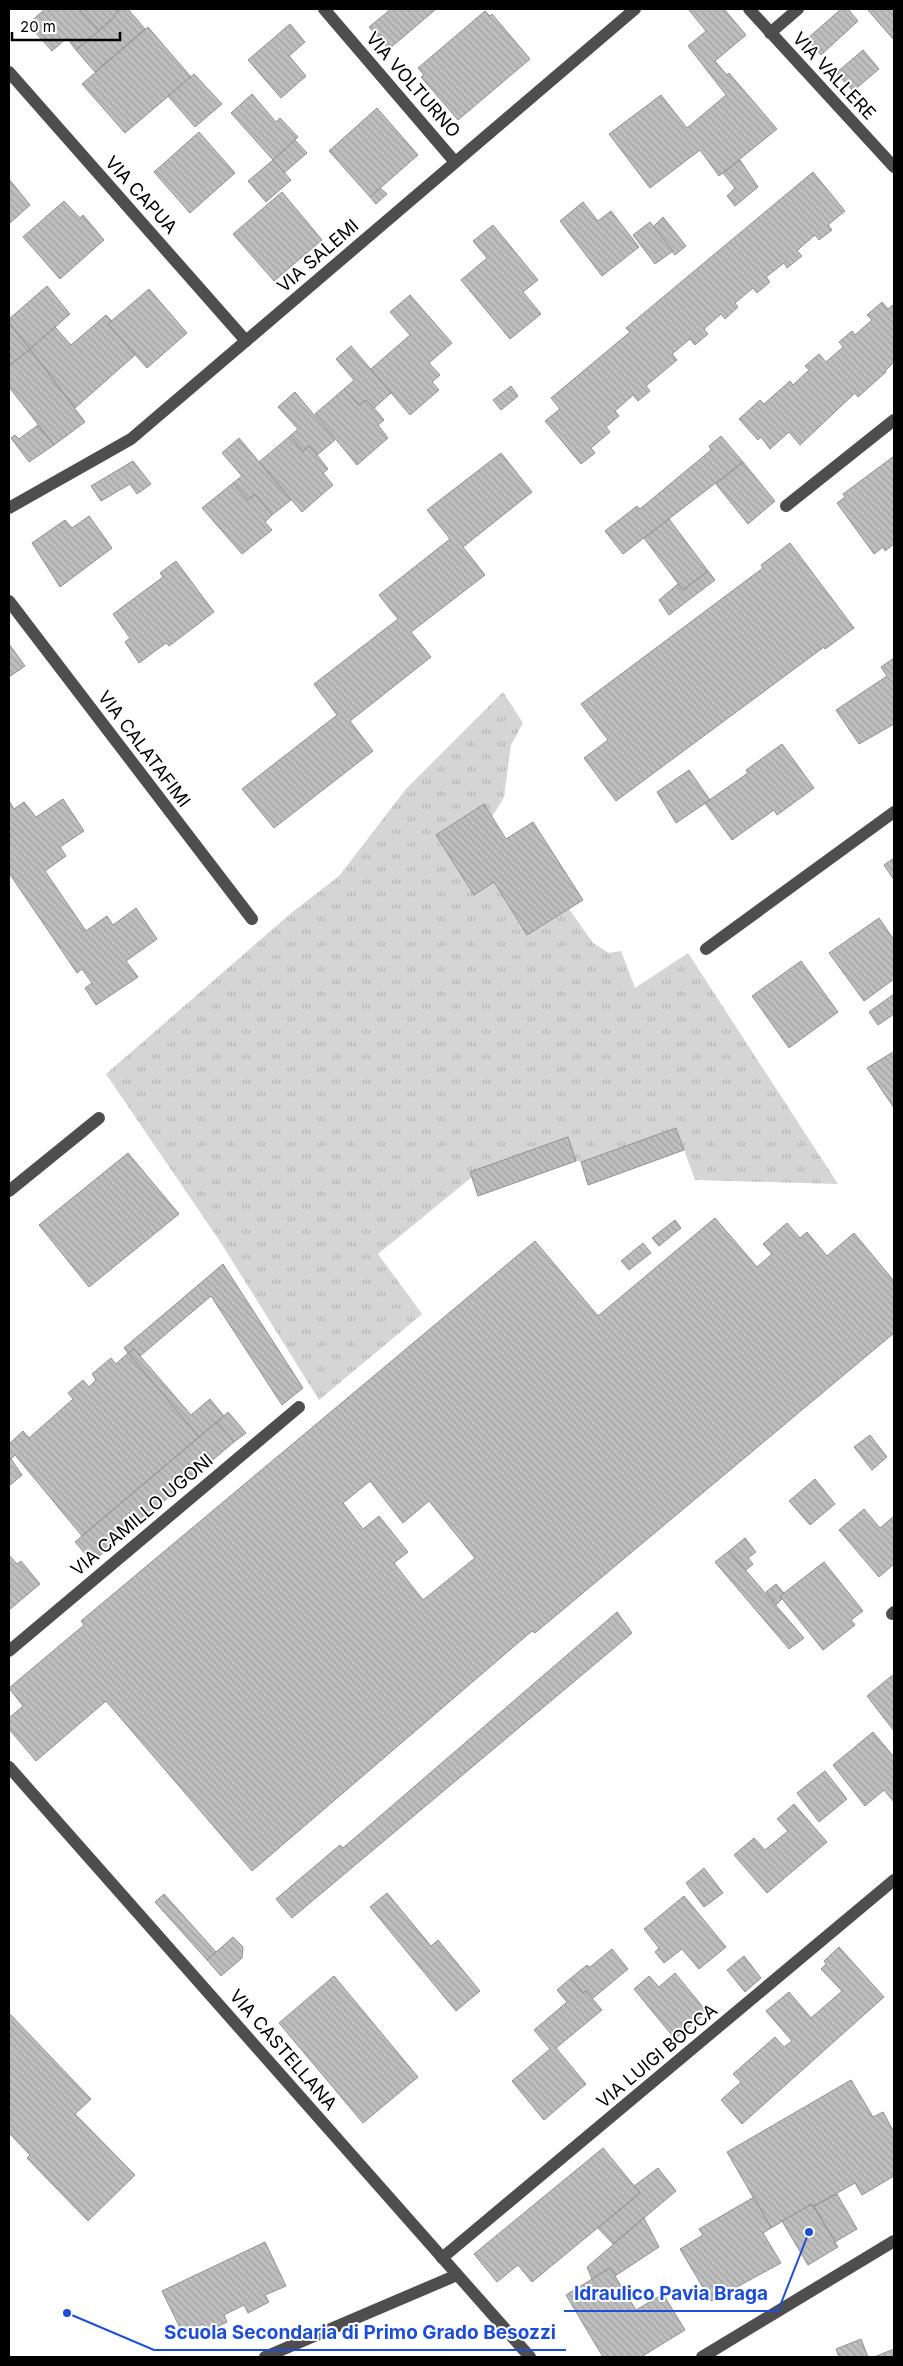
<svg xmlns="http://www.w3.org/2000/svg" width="903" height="2366" font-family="Inter,sans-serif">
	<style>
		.grass { fill: url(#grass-tufts) }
		.building { fill: url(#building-back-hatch); stroke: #929292; fill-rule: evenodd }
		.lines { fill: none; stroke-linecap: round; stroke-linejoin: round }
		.minor { stroke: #4e4e4e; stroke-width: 12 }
		.labels { text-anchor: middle; stroke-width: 4; stroke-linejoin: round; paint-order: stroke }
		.street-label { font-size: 18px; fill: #000; stroke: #fff }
		.leader { fill: none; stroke: #1d4ed8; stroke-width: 2 }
		.callout-dot { fill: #1d4ed8; stroke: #fff; stroke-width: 2 }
		.callout-label { font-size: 19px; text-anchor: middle; font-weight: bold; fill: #1d4ed8; stroke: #fff; stroke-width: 4; stroke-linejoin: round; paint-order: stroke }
	</style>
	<defs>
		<pattern id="grass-tufts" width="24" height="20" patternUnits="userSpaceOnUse" patternTransform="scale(1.25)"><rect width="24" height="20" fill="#d5d5d5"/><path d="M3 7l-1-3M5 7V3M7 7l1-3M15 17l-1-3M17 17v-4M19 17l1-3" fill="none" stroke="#b5b5b5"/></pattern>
		<pattern id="building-back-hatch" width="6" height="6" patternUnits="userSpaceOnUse" patternTransform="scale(1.25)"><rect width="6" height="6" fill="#bebebe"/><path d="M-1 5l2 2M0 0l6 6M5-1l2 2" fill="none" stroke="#a2a2a2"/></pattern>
	</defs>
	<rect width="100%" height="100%" fill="#fff"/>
	<path class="grass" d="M 503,692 L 523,723 L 511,745 L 504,797 L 492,817 L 484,805 L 436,835 L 474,894 L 494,882 L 527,935 L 569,909 L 593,943 L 609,953 L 621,951 L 635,988 L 688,953 L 838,1184 L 695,1180 L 676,1128 L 581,1162 L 576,1161 L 472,1177 L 378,1254 L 422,1314 L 319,1400 L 221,1243 L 106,1074 L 290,914 L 339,876 L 406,789 Z"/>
	<g class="building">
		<path d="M 45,9 L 79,9 L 100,31 L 76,50 L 67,38 L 52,51 L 28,24 Z"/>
		<path d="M 79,9 L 121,9 L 100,31 Z"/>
		<path d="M 121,9 L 128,9 L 145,29 L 95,72 L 76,50 L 115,17 L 114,15 Z"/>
		<path d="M 391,9 L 433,9 L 435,10 L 389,49 L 369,27 Z"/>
		<path d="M 688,9 L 724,9 L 746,35 L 715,61 L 727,75 L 729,73 L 777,129 L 719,176 L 700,150 L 650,188 L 609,134 L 661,95 L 687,128 L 726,95 L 688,46 L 706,31 Z"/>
		<path d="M 841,9 L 848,9 L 858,21 L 821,55 L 807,39 Z"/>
		<path d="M 867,9 L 894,9 L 894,40 Z"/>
		<path d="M 485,11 L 490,16 L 492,14 L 530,59 L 458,120 L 421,77 L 424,75 L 418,68 Z"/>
		<path d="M 290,24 L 305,42 L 289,56 L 306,76 L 281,98 L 248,60 Z"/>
		<path d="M 148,27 L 191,77 L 125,133 L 82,84 Z"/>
		<path d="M 863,50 L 879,69 L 853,91 L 836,73 Z"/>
		<path d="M 194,74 L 222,104 L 195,127 L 168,96 Z"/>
		<path d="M 252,94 L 276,122 L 280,118 L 298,137 L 273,160 L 231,113 Z"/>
		<path d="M 377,108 L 418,155 L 370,197 L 329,151 Z"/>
		<path d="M 199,132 L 235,173 L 190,213 L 154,172 Z"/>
		<path d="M 295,140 L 307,153 L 284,173 L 273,160 Z"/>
		<path d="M 273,160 L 291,180 L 266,202 L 248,181 Z"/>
		<path d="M 740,160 L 758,187 L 735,206 L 727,196 L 735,188 L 723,173 Z"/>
		<path d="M 813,172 L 845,211 L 828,225 L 832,230 L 819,240 L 815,235 L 802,246 L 797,251 L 802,256 L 787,268 L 784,263 L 766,277 L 770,282 L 757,293 L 753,288 L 735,303 L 738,307 L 725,319 L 721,314 L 704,329 L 708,334 L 695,345 L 690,339 L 672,354 L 677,360 L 646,386 L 650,391 L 638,401 L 633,395 L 615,411 L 619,416 L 606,427 L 610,432 L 591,448 L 595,453 L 581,464 L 545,421 L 560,409 L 551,398 L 630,332 L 626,328 Z"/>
		<path d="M 9,179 L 30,205 L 9,224 Z"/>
		<path d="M 380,188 L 387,194 L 376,204 L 370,197 Z"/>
		<path d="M 282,192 L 322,240 L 274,281 L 233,234 Z"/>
		<path d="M 64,201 L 80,218 L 83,215 L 104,240 L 60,279 L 23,237 Z"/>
		<path d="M 583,202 L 598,221 L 611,211 L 639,247 L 602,276 L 560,221 Z"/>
		<path d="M 663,217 L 686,246 L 675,255 L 653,227 Z"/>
		<path d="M 650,222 L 673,251 L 655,264 L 633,235 Z"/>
		<path d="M 493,225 L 538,280 L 523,292 L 541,314 L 510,339 L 461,280 L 487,258 L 473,241 Z"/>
		<path d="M 47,286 L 70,314 L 30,349 L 9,323 L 9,319 Z"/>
		<path d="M 149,289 L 187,333 L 147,368 L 108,324 Z"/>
		<path d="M 410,295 L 452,343 L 429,363 L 440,375 L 432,382 L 439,390 L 410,415 L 371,369 L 410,335 L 390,312 Z"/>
		<path d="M 882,302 L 888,309 L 894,304 L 894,362 L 885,371 L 886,372 L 858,397 L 855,393 L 800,445 L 789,432 L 770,449 L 761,437 L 758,440 L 739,419 L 760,400 L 764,404 L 790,381 L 793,385 L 809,370 L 805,366 L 819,354 L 826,362 L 843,347 L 839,342 L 852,331 L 855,335 L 872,320 L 867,315 Z"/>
		<path d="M 106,315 L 112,321 L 108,324 L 135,355 L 75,408 L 30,349 L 55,327 L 71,345 Z"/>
		<path d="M 9,323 L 30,349 L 9,366 Z"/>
		<path d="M 351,346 L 391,393 L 374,408 L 366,400 L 359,405 L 344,389 L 354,380 L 336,359 Z"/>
		<path d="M 30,349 L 85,422 L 54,445 L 9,387 L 9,366 Z"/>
		<path d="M 511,386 L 518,396 L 501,410 L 493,400 Z"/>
		<path d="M 344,389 L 359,405 L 366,400 L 374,408 L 384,420 L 378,425 L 388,438 L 357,465 L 315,414 Z"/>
		<path d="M 295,392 L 335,440 L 317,455 L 309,446 L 303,451 L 290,436 L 298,429 L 278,407 Z"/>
		<path d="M 38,425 L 54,445 L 29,462 L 11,438 L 15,435 L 19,439 Z"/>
		<path d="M 290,436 L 303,451 L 309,446 L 317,455 L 328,469 L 323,473 L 333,485 L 302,512 L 259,462 Z"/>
		<path d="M 721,436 L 743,462 L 623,554 L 605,531 L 637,506 L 640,509 L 711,450 L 709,446 Z"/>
		<path d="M 239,438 L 291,500 L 272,515 L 255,494 L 248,500 L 233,483 L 242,476 L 222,453 Z"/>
		<path d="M 501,453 L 532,492 L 463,547 L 485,575 L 411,632 L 431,657 L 350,721 L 373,751 L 274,828 L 242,789 L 337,715 L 314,684 L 398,619 L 379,595 L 450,539 L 427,510 Z"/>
		<path d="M 894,456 L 894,544 L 885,551 L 883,547 L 874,554 L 837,503 L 845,497 L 843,494 Z"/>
		<path d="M 133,461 L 151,484 L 137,494 L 130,484 L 101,501 L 91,486 Z"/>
		<path d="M 743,462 L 775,501 L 748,524 L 716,484 Z"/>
		<path d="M 233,483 L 248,500 L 255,494 L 272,515 L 265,522 L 272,530 L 242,554 L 202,508 Z"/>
		<path d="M 89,516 L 112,548 L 60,587 L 32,543 L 65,520 L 72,528 Z"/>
		<path d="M 669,519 L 708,571 L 683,590 L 644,538 Z"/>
		<path d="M 790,543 L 854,628 L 825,649 L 824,647 L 616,801 L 584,758 L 608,740 L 581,704 L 763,568 L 761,565 Z"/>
		<path d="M 176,561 L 214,612 L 169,646 L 166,643 L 139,663 L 125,642 L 130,638 L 113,614 L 163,577 L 160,573 Z"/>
		<path d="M 708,571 L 715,580 L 669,615 L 659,600 L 678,584 L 683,590 Z"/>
		<path d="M 9,644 L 25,666 L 9,677 Z"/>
		<path d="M 894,658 L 894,724 L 859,744 L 836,710 L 887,676 L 881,667 Z"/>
		<path d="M 782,744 L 814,788 L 777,815 L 774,810 L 732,840 L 705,803 L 748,773 L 746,770 Z"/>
		<path d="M 689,770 L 710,800 L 676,823 L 657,792 Z"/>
		<path d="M 63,799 L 84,831 L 60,847 L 66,856 L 45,871 L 86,931 L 107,916 L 113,925 L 136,908 L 157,939 L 126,961 L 138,977 L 96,1005 L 85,988 L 92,983 L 82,969 L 77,973 L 9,873 L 9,801 L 14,809 L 24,802 L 36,817 Z"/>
		<path d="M 484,804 L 506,839 L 533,822 L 583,900 L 527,935 L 494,882 L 474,895 L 436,835 Z"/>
		<path d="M 894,858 L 894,880 L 884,865 Z"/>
		<path d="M 879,918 L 894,940 L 894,979 L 864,1001 L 829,953 Z"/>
		<path d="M 801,961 L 838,1012 L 789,1048 L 752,996 Z"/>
		<path d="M 894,994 L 894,1014 L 878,1025 L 869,1012 Z"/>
		<path d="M 893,1052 L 894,1053 L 894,1108 L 867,1068 Z"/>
		<path d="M 676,1128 L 684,1150 L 588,1185 L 581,1162 Z"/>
		<path d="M 568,1137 L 576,1161 L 478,1196 L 470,1172 Z"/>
		<path d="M 128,1153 L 179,1214 L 89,1287 L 39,1225 Z"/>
		<path d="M 715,1218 L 757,1267 L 772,1254 L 763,1244 L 787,1223 L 800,1238 L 807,1232 L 827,1256 L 854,1233 L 894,1281 L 894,1333 L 535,1633 L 532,1631 L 252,1871 L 106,1701 L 36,1761 L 9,1729 L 9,1718 L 23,1706 L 9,1688 L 84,1625 L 81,1621 L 535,1241 L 598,1316 ZM 370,1481 L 403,1523 L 429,1501 L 475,1558 L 423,1600 L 394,1563 L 408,1552 L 379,1516 L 363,1529 L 343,1503 Z"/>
		<path d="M 675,1220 L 681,1228 L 659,1246 L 652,1238 Z"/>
		<path d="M 643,1243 L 651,1253 L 629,1270 L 621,1261 Z"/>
		<path d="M 223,1264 L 303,1388 L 282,1405 L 211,1296 L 140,1356 L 134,1349 L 128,1353 L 124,1348 Z"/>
		<path d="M 134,1349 L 191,1415 L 210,1399 L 224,1416 L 199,1437 L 128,1353 Z"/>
		<path d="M 128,1353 L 199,1437 L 82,1536 L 15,1455 L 9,1461 L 9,1444 L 23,1431 L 29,1438 L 73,1399 L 68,1393 L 83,1380 L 89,1387 L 96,1380 L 92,1374 L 111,1358 L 116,1364 Z"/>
		<path d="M 228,1412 L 246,1433 L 234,1442 L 217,1422 Z"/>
		<path d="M 217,1422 L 234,1442 L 92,1562 L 75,1542 Z"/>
		<path d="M 870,1435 L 887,1457 L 872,1470 L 854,1447 Z"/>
		<path d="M 11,1459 L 22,1475 L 9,1486 L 9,1461 Z"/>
		<path d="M 815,1479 L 835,1504 L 810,1525 L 789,1501 Z"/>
		<path d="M 864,1509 L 880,1528 L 894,1516 L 894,1564 L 879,1577 L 839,1530 Z"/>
		<path d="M 745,1538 L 756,1552 L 748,1558 L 753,1564 L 746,1570 L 729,1551 Z"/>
		<path d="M 729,1551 L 804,1638 L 789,1649 L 715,1562 Z"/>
		<path d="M 9,1555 L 17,1564 L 21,1561 L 40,1584 L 9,1610 Z"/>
		<path d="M 824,1562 L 863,1611 L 851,1620 L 855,1625 L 823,1650 L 780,1596 Z"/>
		<path d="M 776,1584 L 784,1593 L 780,1596 L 782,1599 L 776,1605 L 766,1592 Z"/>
		<path d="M 617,1612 L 632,1633 L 292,1918 L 276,1899 L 340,1845 L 343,1848 Z"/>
		<path d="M 894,1674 L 894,1731 L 867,1696 Z"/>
		<path d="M 873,1732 L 894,1757 L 894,1802 L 884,1790 L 865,1806 L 833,1765 Z"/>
		<path d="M 825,1771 L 847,1799 L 819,1822 L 797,1793 Z"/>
		<path d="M 794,1804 L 827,1842 L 767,1893 L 734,1855 L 754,1838 L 765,1850 L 788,1831 L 777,1819 Z"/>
		<path d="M 704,1868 L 723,1893 L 704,1907 L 686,1883 Z"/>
		<path d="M 387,1893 L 431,1946 L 438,1940 L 480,1991 L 456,2011 L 370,1907 Z"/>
		<path d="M 164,1894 L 216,1952 L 207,1960 L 155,1902 Z"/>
		<path d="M 684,1896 L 726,1947 L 699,1969 L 682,1949 L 664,1963 L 655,1952 L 659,1948 L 644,1929 Z"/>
		<path d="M 233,1937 L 243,1947 L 242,1958 L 221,1976 L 207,1960 Z"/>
		<path d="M 839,1947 L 884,1997 L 742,2124 L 721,2100 L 741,2082 L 733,2074 L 775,2037 L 784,2047 L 792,2041 L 766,2011 L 789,1992 L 811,2018 L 842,1991 L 821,1969 L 826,1964 L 824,1961 Z"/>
		<path d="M 612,1949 L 628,1969 L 592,1999 L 586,1991 L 583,1993 L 571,1978 L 587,1965 L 590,1967 Z"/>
		<path d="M 744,1956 L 761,1978 L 745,1992 L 727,1970 Z"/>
		<path d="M 675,1973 L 707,2012 L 675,2039 L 634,1989 L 649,1976 L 659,1987 Z"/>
		<path d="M 334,1976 L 418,2077 L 363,2123 L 279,2023 Z"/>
		<path d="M 571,1978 L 583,1993 L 586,1991 L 602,2010 L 556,2048 L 586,2084 L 544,2120 L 512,2081 L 550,2049 L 534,2030 L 567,2002 L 557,1990 Z"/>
		<path d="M 9,2013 L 91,2099 L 75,2114 L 135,2175 L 88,2221 L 27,2158 L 30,2155 L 9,2133 Z"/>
		<path d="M 851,2080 L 873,2117 L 883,2112 L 894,2132 L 894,2176 L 862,2195 L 855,2183 L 814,2206 L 812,2204 L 771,2228 L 727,2152 Z"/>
		<path d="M 603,2148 L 640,2193 L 532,2282 L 518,2265 L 497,2282 L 474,2254 Z"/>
		<path d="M 658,2168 L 676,2191 L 613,2244 L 598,2228 L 640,2193 L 634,2186 Z"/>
		<path d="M 837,2194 L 857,2229 L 835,2242 L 814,2206 Z"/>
		<path d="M 754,2197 L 771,2228 L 763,2233 L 781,2263 L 711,2301 L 680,2249 L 703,2235 L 699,2229 Z"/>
		<path d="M 812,2204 L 838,2247 L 808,2265 L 782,2221 Z"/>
		<path d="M 644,2218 L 659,2247 L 615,2276 L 610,2268 L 592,2279 L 587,2267 Z"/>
		<path d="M 265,2242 L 286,2286 L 265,2295 L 269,2302 L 248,2313 L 244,2305 L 224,2315 L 227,2322 L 207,2332 L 203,2324 L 183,2334 L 162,2291 Z"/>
		<path d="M 610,2268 L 636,2310 L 663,2294 L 685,2330 L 641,2357 L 603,2357 L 566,2295 Z"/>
		<path d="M 861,2339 L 868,2357 L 839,2357 L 836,2349 Z"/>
		<path d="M 894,2349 L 894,2357 L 874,2357 Z"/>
	</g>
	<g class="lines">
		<g class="minor">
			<path d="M 324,9 L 455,162"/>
			<path d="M 749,9 L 894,167"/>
			<path d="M 770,33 L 798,9"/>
			<path d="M 9,72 L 246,341"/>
			<path d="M 786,506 L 894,420"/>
			<path d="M 9,508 L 131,439 L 635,9"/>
			<path d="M 9,601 L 252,919"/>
			<path d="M 706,949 L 894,812"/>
			<path d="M 9,1191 L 99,1118"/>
			<path d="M 892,1614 L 894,1612"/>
			<path d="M 9,1651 L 299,1407"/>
			<path d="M 9,1767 L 530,2357"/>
			<path d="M 442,2258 L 894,1880"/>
			<path d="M 265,2357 L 457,2275"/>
			<path d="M 702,2357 L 894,2241"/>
		</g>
	</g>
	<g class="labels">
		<g class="street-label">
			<text transform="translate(834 76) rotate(47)" y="6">VIA VALLERE</text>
			<text transform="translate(413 85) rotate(49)" y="6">VIA VOLTURNO</text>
			<text transform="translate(141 195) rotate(48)" y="6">VIA CAPUA</text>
			<text transform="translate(318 256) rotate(-41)" y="6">VIA SALEMI</text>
			<text transform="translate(144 749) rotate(53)" y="6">VIA CALATAFIMI</text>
			<text transform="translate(142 1515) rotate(-40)" y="6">VIA CAMILLO UGONI</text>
			<text transform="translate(283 2050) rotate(49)" y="6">VIA CASTELLANA</text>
			<text transform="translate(657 2056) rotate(-40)" y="6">VIA LUIGI BOCCA</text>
		</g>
	</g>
	<path class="leader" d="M809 2232L778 2311H564M67 2313L154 2350H566"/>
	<g class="callout-dot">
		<circle cx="809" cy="2232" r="5"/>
		<circle cx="67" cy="2313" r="5"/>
	</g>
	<g class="callout-label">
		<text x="671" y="2300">Idraulico Pavia Braga</text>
		<text x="360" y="2339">Scuola Secondaria di Primo Grado Besozzi</text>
	</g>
	<rect width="903" height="2366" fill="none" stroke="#000000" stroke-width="20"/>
	<path d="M12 32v8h108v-8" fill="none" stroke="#000000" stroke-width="2.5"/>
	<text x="20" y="32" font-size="15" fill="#000000" stroke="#ffffff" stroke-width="4" paint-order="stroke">20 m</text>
</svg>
